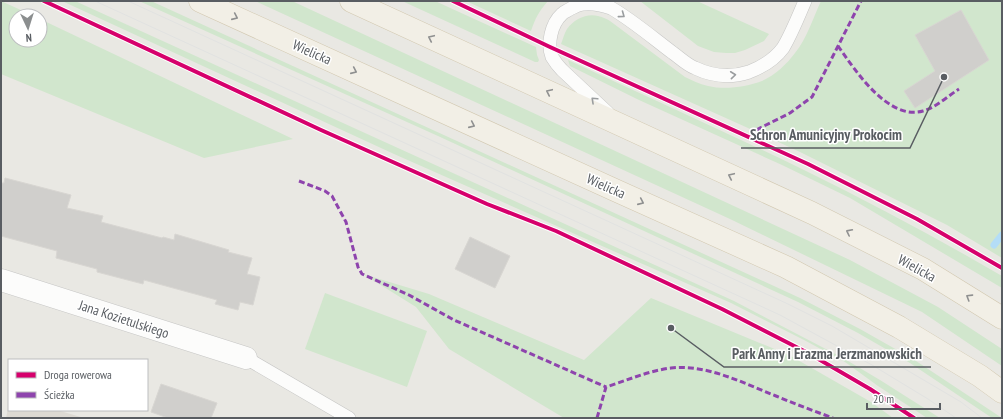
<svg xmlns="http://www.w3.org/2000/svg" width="1003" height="419" font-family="'PT Sans Narrow',sans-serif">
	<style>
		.education { fill: #dddad3 }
		.green { fill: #d1e6cd }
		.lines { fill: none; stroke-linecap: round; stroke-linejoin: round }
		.stream { stroke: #b4ddf7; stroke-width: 7 }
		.building { fill: #d0cfcc; stroke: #d8d6d2 }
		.service-casing { stroke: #c6c6c5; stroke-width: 14 }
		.minor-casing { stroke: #c6c6c5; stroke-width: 23 }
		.primary-casing { stroke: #d2c8b0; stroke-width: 23 }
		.service { stroke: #fcfcfb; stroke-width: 13 }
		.minor { stroke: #fcfcfb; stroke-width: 22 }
		.primary { stroke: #f2efe6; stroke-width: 22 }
		.tram { stroke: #e1e2e1; stroke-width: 1 }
		.quiet { stroke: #8e44ad; stroke-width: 3; stroke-dasharray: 6 3; stroke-linecap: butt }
		.cycleway-casing { stroke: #fff; stroke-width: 6 }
		.cycleway { stroke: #d6006c; stroke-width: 4 }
		.oneway { stroke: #9a9d9f }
		.oneway2 { stroke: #8f9090 }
		.labels { text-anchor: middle; stroke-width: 3; stroke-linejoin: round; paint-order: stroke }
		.street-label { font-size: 14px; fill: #595d62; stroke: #fff }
		.leader { fill: none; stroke: #595d62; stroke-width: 1.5 }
		.callout-dot { fill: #595d62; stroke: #fff; stroke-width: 1.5 }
		.callout-label { font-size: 15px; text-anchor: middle; font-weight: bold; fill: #595d62; stroke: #fff; stroke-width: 3; stroke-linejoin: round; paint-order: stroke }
	</style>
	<rect width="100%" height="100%" fill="#e9e8e3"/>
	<path class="education" d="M 9,404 L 9,410 L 57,410 L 84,418 L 6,418 Z"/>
	<g class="green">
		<path d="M 1,1 L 34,16 L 16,16 L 16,40 L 40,40 L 40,19 L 293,139 L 204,158 L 1,74 Z"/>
		<path d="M 62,1 L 75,1 L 734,301 L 843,358 L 880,380 L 940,418 L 927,418 L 878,386 L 845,362 L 804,340 L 731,303 L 394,154 Z"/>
		<path d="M 139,1 L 151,1 L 800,298 L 860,329 L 913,359 L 1002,418 L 992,418 L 910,363 L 858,333 L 798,302 L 438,136 Z"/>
		<path d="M 255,1 L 292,1 L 850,260 L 938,307 L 1002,349 L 1002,366 L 922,312 L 730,219 Z"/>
		<path d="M 402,1 L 435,1 L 536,47 L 537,55 L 539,60 L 538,62 L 535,62 Z"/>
		<path d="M 466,1 L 548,1 C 539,11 535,19 531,31 Z"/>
		<path d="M 640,1 L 697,1 L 769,34 L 764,41 L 745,50 L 735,53 L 726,53 L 714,52 L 698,46 Z"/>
		<path d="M 821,1 L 1002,1 L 1002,258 L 947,225 L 800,152 L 748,128 L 561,44 C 563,39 564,34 567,29 C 574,19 587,13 598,16 C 603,17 607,19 610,21 L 685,77 C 692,80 699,84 708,86 C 725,90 746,87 762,81 C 775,75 787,64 795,53 C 807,38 813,18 821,1 Z"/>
		<path d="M 568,60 C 647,97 726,132 804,170 C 871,203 937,238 1002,276 L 1002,288 L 850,198 L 782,165 L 639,100 L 570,66 Z"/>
		<path d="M 363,274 L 429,294 L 584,360 L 651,298 L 789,355 L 871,402 L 893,418 L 564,418 L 449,349 L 416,307 Z"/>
		<path d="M 325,293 L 427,331 L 407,387 L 305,349 Z"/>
	</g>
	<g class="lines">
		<path class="stream" d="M 994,245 L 1002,235"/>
	</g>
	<g class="building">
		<path d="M 961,10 L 989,60 L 915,108 L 904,91 L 935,71 L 915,35 Z"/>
		<path d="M 5,178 L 71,195 L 67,208 L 103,216 L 101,222 L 162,238 L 163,237 L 174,240 L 175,234 L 229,250 L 228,252 L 252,258 L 247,274 L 260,277 L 253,305 L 240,302 L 238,310 L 215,304 L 217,300 L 144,280 L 143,284 L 97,272 L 97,269 L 56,258 L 57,251 L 1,236 L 1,183 L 4,183 Z"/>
		<path d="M 470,237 L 510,256 L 495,288 L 455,269 Z"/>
		<path d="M 161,384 L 217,403 L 211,418 L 168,418 L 151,412 Z"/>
	</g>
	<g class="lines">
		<g class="service-casing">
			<g id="service">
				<path d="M 608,113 L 562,70 C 558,66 555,62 552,57 C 547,44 551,24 562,14 C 564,12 567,11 570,9 C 574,7 579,4 584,4 C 594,3 602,5 611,8 C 632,20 653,38 673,53 C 680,58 687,65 695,68 C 712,76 731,78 749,72 C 762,67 774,60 783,48 C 791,35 799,15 805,1"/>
				<path d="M 246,358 L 349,418"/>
			</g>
		</g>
		<g class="minor-casing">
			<path id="minor" d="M 1,280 L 246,358"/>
		</g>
		<g class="primary-casing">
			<g id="primary">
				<path d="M 200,1 L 617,191 L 786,267 L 899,327 L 980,376 L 1002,392"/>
				<path d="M 351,1 L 812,213 L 923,269 L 1002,318"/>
			</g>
		</g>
		<use href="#service" class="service"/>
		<use href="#minor" class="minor"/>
		<use href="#primary" class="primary"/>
		<g class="tram">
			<path d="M 95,1 L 780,315 L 872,365 L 928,399 L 956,418"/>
			<path d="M 128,1 L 788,304 L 832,326 L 961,402 L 982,418"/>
		</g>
		<g class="quiet">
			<path d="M 838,46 C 855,70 888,121 923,111 C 935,108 948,96 959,89"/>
			<path d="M 754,139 L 758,129 L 790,113 L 812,97 L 861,1"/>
			<path d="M 299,181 L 325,191 L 332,196 L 346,222 L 358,267 L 362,274 L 409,295 L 454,320 L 470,327 L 606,387"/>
			<path d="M 597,418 L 606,387 C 628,380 648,371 671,368 C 707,364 743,383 776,396 C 795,404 814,411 833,418"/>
		</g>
		<g class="cycleway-casing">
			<g id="cycleway">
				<path d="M 44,1 L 321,130 L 487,204 L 556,231 L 722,309 L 808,353 L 870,389 L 914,418"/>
				<path d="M 453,1 L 550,47 L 808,164 L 917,219 L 1002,268"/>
			</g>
		</g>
		<use href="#cycleway" class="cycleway"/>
	</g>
	<defs><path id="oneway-chevron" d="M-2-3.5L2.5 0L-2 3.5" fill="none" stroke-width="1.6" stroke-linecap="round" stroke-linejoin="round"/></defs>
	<g class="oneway">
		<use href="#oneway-chevron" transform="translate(622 15) rotate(36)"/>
		<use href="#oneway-chevron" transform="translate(733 75) rotate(-6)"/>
		<use href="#oneway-chevron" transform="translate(594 100) rotate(-137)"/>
	</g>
	<g class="oneway2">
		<use href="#oneway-chevron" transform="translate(235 17) rotate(24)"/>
		<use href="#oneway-chevron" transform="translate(431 38) rotate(-155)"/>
		<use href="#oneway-chevron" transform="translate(354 71) rotate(24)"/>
		<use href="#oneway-chevron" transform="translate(549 92) rotate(-155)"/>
		<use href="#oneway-chevron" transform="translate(472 125) rotate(24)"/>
		<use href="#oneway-chevron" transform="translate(731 176) rotate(-155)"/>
		<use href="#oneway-chevron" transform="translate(641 202) rotate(24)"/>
		<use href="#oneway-chevron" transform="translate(849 232) rotate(-153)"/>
		<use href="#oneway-chevron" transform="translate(969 297) rotate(-148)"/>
	</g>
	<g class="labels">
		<g class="street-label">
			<text transform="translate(312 52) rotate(24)" y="5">Wielicka</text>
			<text transform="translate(606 186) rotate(24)" y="5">Wielicka</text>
			<text transform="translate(917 268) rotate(29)" y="5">Wielicka</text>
			<text transform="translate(124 319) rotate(18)" y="5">Jana Kozietulskiego</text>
		</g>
	</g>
	<path class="leader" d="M944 77L910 148H741M671 328L724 367H931"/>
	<g class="callout-dot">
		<circle cx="944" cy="77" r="4"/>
		<circle cx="671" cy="328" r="4"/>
	</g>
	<g class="callout-label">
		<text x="826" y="140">Schron Amunicyjny Prokocim</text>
		<text x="827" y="359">Park Anny i Erazma Jerzmanowskich</text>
	</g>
	<rect width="1003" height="419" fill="none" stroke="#595d62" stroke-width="4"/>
	<rect x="8" y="359" width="140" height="52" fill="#ffffff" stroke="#bdbec0"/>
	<rect x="16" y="372" width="20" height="6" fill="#d6006c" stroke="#bdbec0"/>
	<text x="44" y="379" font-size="12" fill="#595d62">Droga rowerowa</text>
	<rect x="16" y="392" width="20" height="6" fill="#8e44ad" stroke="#bdbec0"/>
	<text x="44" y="399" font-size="12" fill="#595d62">Ścieżka</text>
	<g transform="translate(28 28) rotate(176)"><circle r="19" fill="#ffffff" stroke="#bdbec0"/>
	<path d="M0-3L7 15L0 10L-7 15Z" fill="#8b8e8f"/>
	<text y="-6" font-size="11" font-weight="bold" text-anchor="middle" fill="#595d62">N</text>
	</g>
	<path d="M867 403v6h73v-6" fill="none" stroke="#595d62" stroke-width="2"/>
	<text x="873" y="403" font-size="12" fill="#595d62" stroke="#ffffff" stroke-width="3" paint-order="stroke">20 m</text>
</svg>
